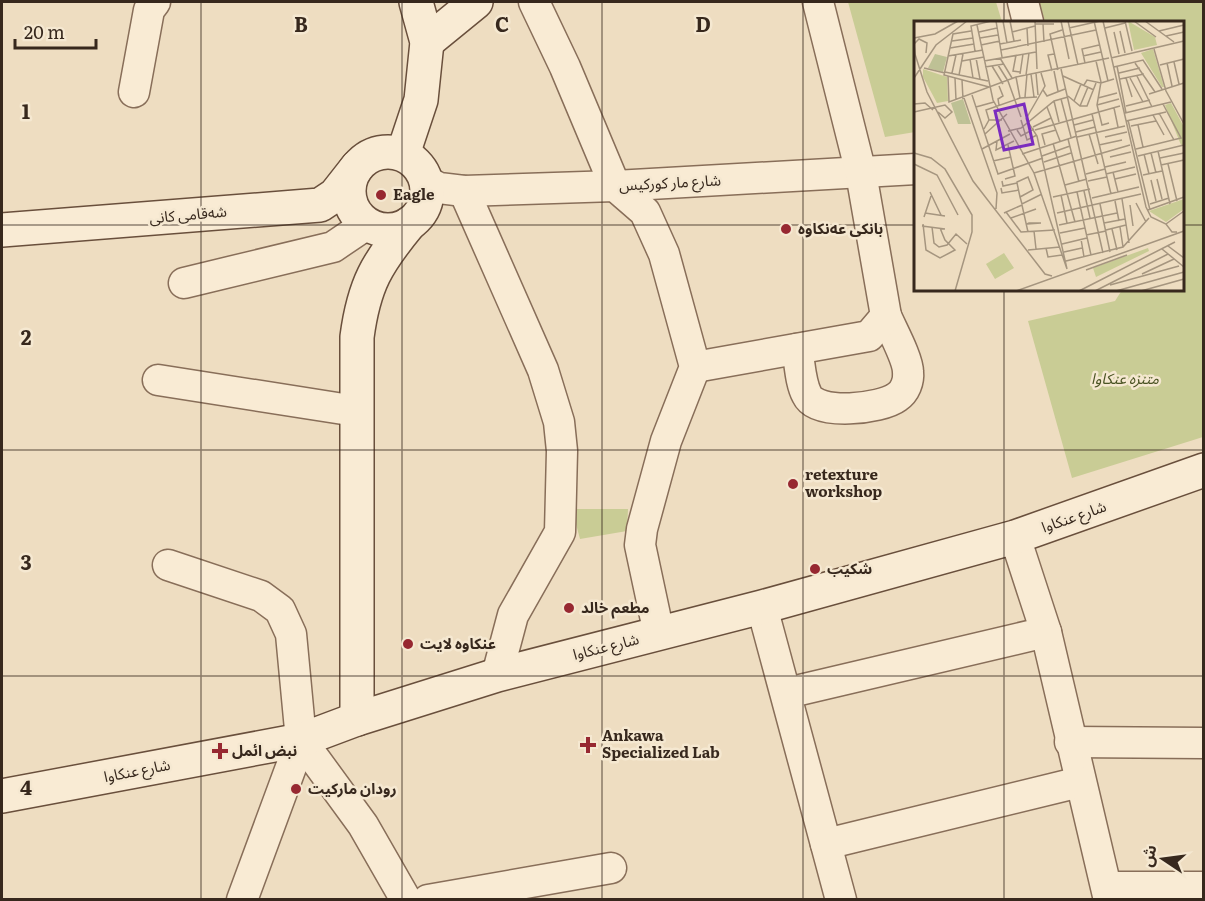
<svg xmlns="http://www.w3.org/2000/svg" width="1205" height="901" font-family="Literata,'Noto Sans Arabic',serif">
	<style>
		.green { fill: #c9cc95 }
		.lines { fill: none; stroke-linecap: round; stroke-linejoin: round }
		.street-casing { stroke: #886e59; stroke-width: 33 }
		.secondary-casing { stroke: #694f3c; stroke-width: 36 }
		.street { stroke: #f9ebd4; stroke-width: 30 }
		.secondary { stroke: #f9ebd4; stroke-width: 33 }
		.grid { fill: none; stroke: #37281d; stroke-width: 1.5; stroke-opacity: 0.55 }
		.poi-dot { fill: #972831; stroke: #f5e8d1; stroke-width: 2 }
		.labels { text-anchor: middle; stroke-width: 5; stroke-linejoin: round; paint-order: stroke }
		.street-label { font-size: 15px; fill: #37281d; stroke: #f5e8d1 }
		.poi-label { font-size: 15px; font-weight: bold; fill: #37281d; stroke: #f5e8d1; text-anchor: start }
		.park-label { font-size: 15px; font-style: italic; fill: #4b5424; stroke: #f5e8d1 }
		.inset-road { fill: none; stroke: #a5957f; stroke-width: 1.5 }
		.view { fill: #7b2cbf; fill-opacity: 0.15; stroke: #7b2cbf; stroke-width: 3 }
		.inset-edge { fill: none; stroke: #37281d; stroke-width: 3 }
		.grid-label { font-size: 20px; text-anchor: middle; font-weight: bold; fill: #37281d; stroke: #f5e8d1; stroke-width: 5; stroke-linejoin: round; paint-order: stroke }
	</style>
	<rect width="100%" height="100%" fill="#eeddc1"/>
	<g class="green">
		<path d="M 848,2 L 996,2 L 1002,22 L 916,22 L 915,132 L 885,137 Z"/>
		<path d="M 1039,2 L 1203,2 L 1203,437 L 1072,478 L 1028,321 L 1115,301 L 1122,290 L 1182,290 L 1182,22 L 1045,22 Z"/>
		<path d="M 572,509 L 628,509 L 627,531 L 580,539 Z"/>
	</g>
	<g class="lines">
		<g class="street-casing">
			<g id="street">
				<path d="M 534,2 L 565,67 L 615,186 L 645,212 L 664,254 L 695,367 L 666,441 L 642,529 L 640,545 L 659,634"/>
				<path d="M 1023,2 L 1028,22"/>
				<path d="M 134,92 L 149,10 L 155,2"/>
				<path d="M 426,181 L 439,188 L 464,191 L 615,186 L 916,169"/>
				<path d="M 464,191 L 543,370 L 559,422 L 562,451 L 560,532 L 513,615 L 497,675"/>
				<path d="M 184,283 L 333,247 L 367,224"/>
				<path d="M 797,349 C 800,363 800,382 807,395 C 817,416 881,409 897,397 C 905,392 909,381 908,372 C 908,359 892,330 886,316"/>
				<path d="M 695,367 L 869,336 L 886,316 L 861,173 L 818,2"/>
				<path d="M 158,380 L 356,411"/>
				<path d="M 1015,537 L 1046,632 L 1109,900"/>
				<path d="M 168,565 L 261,596 L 280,610 L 291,634 L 301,740 L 242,900"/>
				<path d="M 762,607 L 841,900"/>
				<path d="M 787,693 L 1046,632"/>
				<path d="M 301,740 L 363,825 L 406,900"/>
				<path d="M 1070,742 L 1204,743"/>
				<path d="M 826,844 L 1080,782"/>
				<path d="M 1107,887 L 1204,887"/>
				<path d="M 428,900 L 611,868"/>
			</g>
		</g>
		<g class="secondary-casing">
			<g id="secondary">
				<path d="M 427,42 L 476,2"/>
				<circle cx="388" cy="191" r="39"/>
				<path d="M 403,154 L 421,100 L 427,42 L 416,2"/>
				<path d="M 2,230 L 320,205 L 335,195 L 357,167"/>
				<path d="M 357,719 L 357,337 C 364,284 377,263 410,223"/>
				<path d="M 2,796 L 301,740 L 357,719 L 497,675 L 762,607 L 1015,537 L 1204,470"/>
			</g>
		</g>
		<use href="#street" class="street"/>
		<use href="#secondary" class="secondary"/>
	</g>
	<path class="grid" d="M 201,2 L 201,900M 402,2 L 402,900M 602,2 L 602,900M 803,2 L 803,900M 1004,2 L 1004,22M 2,225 L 916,225M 1182,225 L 1204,225M 1004,290 L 1004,900M 2,450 L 1204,450M 2,676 L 1204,676"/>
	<g class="poi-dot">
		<circle cx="381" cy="195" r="6"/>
		<circle cx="786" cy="229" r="6"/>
		<circle cx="793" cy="484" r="6"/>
		<circle cx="815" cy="569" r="6"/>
		<circle cx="569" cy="608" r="6"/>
		<circle cx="408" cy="644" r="6"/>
		<path d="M585 736h6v6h6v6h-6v6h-6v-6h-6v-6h6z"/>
		<path d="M217 742h6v6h6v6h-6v6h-6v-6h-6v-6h6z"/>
		<circle cx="296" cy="789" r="6"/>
	</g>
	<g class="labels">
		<g class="street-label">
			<text transform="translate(670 183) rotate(-3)" y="5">شارع مار كوركيس</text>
			<text transform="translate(188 215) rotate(-5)" y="5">شەقامی کانی</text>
			<text transform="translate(1074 517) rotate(-19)" y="5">شارع عنكاوا</text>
			<text transform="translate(606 647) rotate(-14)" y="5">شارع عنكاوا</text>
			<text transform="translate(137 771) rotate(-11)" y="5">شارع عنكاوا</text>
		</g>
		<g class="poi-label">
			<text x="393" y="200">Eagle</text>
			<text x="798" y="234">بانکی عەنکاوە</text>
			<text x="805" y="480">retexture<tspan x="805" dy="17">workshop</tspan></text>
			<text x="827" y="574">شكيب</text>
			<text x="581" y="613">مطعم خالد</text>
			<text x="420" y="649">عنكاوه لايت</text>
			<text x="602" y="741">Ankawa<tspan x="602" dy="17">Specialized Lab</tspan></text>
			<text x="232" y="756">نبض ائمل</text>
			<text x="308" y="794">رودان ماركيت</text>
		</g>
		<g class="park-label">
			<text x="1125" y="384">متنزه عنكاوا</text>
		</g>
	</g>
	<g transform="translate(914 21)">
		<rect width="270" height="270" fill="#eeddc1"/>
		<path d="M 214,0 L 241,16 L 243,24 L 220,29 ZM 239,28 L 250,66 L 248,66 L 227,32 ZM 9,48 L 33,56 L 34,80 L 23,82 L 9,56 ZM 257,82 L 270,106 L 270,123 L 267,124 L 251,84 ZM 270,178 L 270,188 L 252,201 L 235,190 ZM 234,227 L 235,230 L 182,256 L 179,247 ZM 90,232 L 100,247 L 81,258 L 72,243 Z" fill="#c9cc95"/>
		<path d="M 21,33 L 33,36 L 29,51 L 14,47 ZM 49,78 L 57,103 L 44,103 L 37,82 Z" fill="#bec195"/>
		<path class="inset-road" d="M 82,0 L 88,36M 89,0 L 93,22M 96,0 L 100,20M 121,0 L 123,48M 147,0 L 155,38M 154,0 L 164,44M 180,0 L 194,60M 189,0 L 232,186 L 237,196 L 252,203 L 258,211 L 263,211M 211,0 L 218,30M 220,0 L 242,16M 231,0 L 260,21M 121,3 L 140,3M 129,3 L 130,21M 63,4 L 79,79 L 120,152 L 153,248 L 123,115 L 112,98M 113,7 L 114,25M 155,7 L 186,0M 191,7 L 211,2M 57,10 L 39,13 L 30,54 L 75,66M 206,10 L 211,32M 245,10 L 270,4M 65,11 L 83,7M 98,11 L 121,5M 200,11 L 205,33M 252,15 L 270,11M 0,17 L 21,13 L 44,0M 66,17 L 84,14M 38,20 L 59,17M 86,23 L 107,19M 67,24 L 86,20M 36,27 L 60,23M 240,28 L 252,70 L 270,103M 87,29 L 182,9M 0,30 L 13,71 L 59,160 L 131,253 L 138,255M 61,30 L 57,5 L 77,0M 1,33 L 0,23 L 5,18 L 13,22 L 12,32M 102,34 L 99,50 L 106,51M 34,35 L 69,29M 169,35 L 187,31M 62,37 L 66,58M 86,37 L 98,57M 197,37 L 270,20M 56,38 L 59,57M 48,40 L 70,36M 70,40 L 122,31M 182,40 L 187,61 L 183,84 L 188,104 L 195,102M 260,41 L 265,63M 171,42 L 168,28 L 185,24M 221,42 L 241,71M 253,42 L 258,65M 84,44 L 94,60M 246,44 L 270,38M 78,45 L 89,63M 203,45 L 212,92M 71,46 L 90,43M 200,46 L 229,39 L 248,68M 10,47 L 31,52M 147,48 L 189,232M 144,49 L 136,13 L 148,9M 138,50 L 134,34 L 140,33M 140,50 L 144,70M 31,51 L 74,60M 38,52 L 42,34M 122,52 L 124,74M 205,52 L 226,47M 106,53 L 109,33M 117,53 L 120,76M 45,54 L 49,33M 112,54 L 115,32M 34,55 L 35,81 L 102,56 L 195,37M 149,55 L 180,69M 223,55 L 238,86M 102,56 L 106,77M 0,57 L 22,24 L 53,0M 41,57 L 42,79M 212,57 L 218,76M 216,57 L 229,81M 206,58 L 230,53M 48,59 L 49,78M 94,60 L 107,96M 170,64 L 173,59 L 187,62 L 200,58M 129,69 L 133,75 L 151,68M 235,73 L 270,62M 58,74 L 84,153 L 129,137M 154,75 L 166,85 L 173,85 L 182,62M 111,76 L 113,53M 50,77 L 83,172 L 82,188M 184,77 L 203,72M 147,78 L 157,116M 140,80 L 145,101M 160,80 L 167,63M 0,83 L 11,82 L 19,89M 85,84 L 84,78 L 89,75 L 85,65M 183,84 L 205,78M 166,85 L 174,66M 212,85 L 236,79M 62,86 L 80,81M 133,86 L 146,120M 200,87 L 204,106M 0,91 L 31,84 L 38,91 L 31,97 L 24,91M 211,92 L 257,81M 245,92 L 260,119M 178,93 L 197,173M 239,94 L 250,114M 112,98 L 131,65 L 127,52M 75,99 L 72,89 L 106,77 L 123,76M 107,99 L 113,119 L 123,114M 214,99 L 236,189M 212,100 L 252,91M 160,104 L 179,99M 224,104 L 229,126M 217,105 L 242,100M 119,106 L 137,97M 70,108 L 75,99 L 88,99M 103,109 L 107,115 L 120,108M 121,109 L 206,85M 94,110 L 107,107 L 140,80 L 154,76M 162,111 L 181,106M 71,113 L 93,93M 175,113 L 184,143M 163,116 L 211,105M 191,116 L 213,111M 154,118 L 165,161M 83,120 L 82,129 L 100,120M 139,122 L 161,201M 131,124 L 128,113 L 142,109M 185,124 L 208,119M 68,128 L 96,113M 222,128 L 267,117 L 249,83M 244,130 L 256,183M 0,132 L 17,137 L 31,148 L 58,194 L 58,211 L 41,270M 237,132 L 242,152M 108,133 L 163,115M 230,133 L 235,153M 128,135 L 156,125M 224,135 L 270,124M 196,136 L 217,131M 246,137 L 270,132M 79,140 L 97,136M 130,141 L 157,132M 0,143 L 23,154 L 44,194M 254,143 L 263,180M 247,144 L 270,139M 191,146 L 212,141M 199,151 L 204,171M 120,152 L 216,124M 172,153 L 191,148M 192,153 L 221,146M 229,154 L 248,150M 91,158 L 101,155 L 94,124M 201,158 L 222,153M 243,158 L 248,178M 237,159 L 242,180M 88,160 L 89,165 L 103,162M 174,160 L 193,156M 151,164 L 173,158M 87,167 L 88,172 L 105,169M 170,170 L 176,197M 16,171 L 27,194M 163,171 L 177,234M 147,174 L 153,202M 106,176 L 119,169 L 114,156 L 103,161 L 103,162 L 106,176 L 108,183 L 128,173M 139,176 L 176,168M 178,177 L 225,166M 208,178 L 215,222M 201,180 L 205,200M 222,182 L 232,201M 186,183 L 196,231M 236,183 L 255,177M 216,184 L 219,205M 234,189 L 270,176M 92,191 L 107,211 L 141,209M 11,192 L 31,195M 90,192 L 108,184 L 114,211M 143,192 L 227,173M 10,196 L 17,175M 97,197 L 122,188M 115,202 L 127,202 L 113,203 ZM 190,202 L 211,198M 9,203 L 12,229 L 26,237 L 41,229 L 31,219 L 26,207M 252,203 L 270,190M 145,204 L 203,192M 8,205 L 31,208M 18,206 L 20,222 L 25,226 L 33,224 L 42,213 L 53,223M 206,206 L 209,226M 198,208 L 203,229M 192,209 L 212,204M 120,210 L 122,228M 146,212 L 171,207M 172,214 L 192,210M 167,218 L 170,236M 148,223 L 173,217M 254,225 L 270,237M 132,227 L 134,236 L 148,234M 248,228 L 270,246M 114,229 L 146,226M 150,231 L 168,227M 152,240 L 209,226 L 235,197M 172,249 L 213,234M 228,253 L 260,238M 196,264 L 265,245M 102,270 L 270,210M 165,270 L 261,221M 181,270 L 254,233M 202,270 L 270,251M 227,270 L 270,258"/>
		<path class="view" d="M 110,83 L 119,123 L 90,129 L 81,90 Z"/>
		<rect width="270" height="270" class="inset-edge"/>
	</g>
	<g class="grid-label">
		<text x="301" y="32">B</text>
		<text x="502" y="32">C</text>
		<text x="703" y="32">D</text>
		<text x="26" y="119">1</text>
		<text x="26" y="345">2</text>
		<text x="26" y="570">3</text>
		<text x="26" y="795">4</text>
	</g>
	<rect width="1205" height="901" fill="none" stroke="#37281d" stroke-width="6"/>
	<g transform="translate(1163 859) rotate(283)" stroke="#f5e8d1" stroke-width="4.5" paint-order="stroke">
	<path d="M0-4.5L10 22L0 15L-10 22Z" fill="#37281d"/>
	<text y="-9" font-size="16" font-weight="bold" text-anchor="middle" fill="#37281d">ش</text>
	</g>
	<path d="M15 39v9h81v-9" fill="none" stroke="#37281d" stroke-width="3"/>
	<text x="24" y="39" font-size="18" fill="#37281d" stroke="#f5e8d1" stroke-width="4.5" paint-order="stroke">20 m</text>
</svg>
